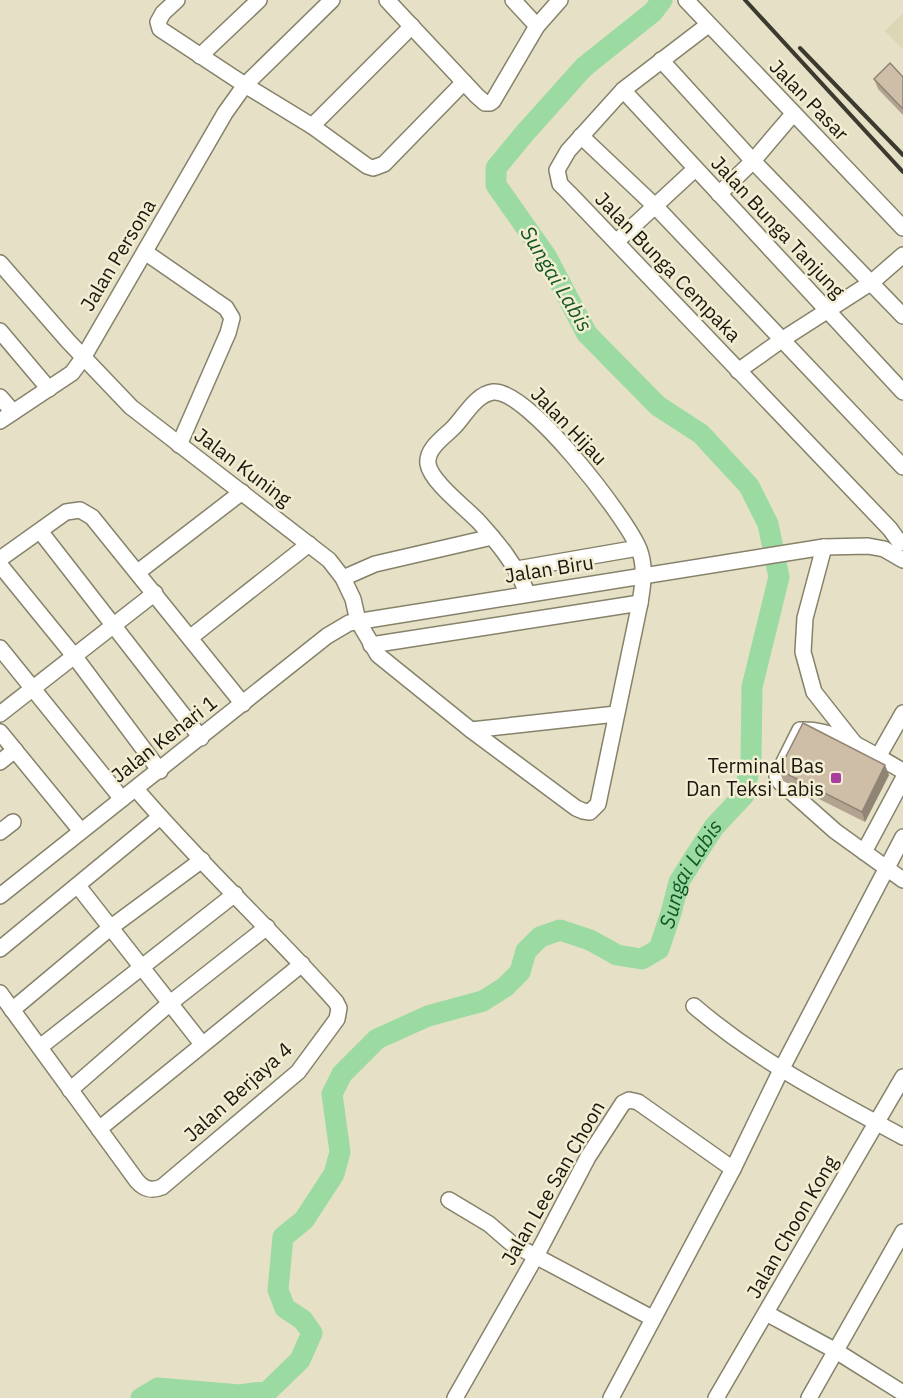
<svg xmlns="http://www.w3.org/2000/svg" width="903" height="1398" font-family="'IBM Plex Sans',sans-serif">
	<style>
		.built { fill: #dcd6b4 }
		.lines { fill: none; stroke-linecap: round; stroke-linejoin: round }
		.river { stroke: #9bdba2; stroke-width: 21 }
		.minor-casing { stroke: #86826a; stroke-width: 18 }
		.minor { stroke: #fff; stroke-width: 15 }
		.rail { stroke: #3c3a2e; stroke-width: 4 }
		.wall { fill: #b1a390 }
		.shaded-wall { fill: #908475 }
		.building { fill: #cebda7; stroke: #908475; stroke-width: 1.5 }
		.poi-dot { fill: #a93d9d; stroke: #f2edd3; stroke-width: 2 }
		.labels { text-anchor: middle; stroke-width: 5; stroke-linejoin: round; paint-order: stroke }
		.street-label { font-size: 20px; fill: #19170e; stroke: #f2edd3 }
		.poi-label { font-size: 20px; fill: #19170e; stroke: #f2edd3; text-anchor: end }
		.water-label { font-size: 21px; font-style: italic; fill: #125623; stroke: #f2edd3 }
	</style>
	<rect width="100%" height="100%" fill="#e5e0c6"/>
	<path class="built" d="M 903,13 L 903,49 L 885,31 Z"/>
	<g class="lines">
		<path class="river" id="s1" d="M 141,1398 L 158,1388 L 240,1395 L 268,1391 L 300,1360 L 312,1333 L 303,1320 L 285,1308 L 278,1290 L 283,1237 L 304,1220 L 334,1174 L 340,1152 L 332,1094 L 342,1074 L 377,1039 L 428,1016 L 483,1001 L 505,987 L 520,972 L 526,951 L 540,937 L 560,930 L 590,940 L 617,955 L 642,959 L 659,949 L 671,913 L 679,882 L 694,858 L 714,827 L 744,795 L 751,761 L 752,687 L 779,577 L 768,524 L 749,486 L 701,434 L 658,406 L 587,334 L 546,256 L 496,185 L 496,168 L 524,134 L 584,67 L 653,12 L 662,0"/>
		<g class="minor-casing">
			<g id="minor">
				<path d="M 332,0 L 245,85 L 312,126 L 367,166 L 373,168 L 384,164 L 464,82"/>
				<path d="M 387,0 L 477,96 L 485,103 L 490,103 L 493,101 L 537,26 L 560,0"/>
				<path d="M 513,0 L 537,26"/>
				<path d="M 686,0 L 903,228"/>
				<path d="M 708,25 L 623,90 L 568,151 L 557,170 L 560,184 L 570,194 L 890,529 L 900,543"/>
				<path d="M 200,56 L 259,0"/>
				<path d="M 661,60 L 753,161 L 903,316"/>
				<path d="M 623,90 L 903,392"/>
				<path d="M 312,126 L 412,26"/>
				<path d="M 581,136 L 656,207 L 903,467"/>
				<path d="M 719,194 L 753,161 L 793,114"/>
				<path d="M 616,242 L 695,169"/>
				<path d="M 145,252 L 226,308 L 232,318 L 228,333 L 179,445"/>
				<path d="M 0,263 L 68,341 L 131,407 L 329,560 L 343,578 L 353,599 L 358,621 L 378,655 L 471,730 L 576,808 L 583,811 L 590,812 L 598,804 L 640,603 C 643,584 646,567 639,549 C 626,517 527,388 493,392 C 476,394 464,417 453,428 C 443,438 426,449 428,464 C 431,482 466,508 479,522 C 498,543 517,566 527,593"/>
				<path d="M 0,331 L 49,389"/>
				<path d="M 738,371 L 783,339 L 872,282 L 903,255"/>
				<path d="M 0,397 L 13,412"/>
				<path d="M 0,421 L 72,373 L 83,358 L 225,113 L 245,85 L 160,29 L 158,22 L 163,13 L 177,0"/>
				<path d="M 40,531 L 201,738"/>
				<path d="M 824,547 L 805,618 L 803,652 L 814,692 L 855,744"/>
				<path d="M 0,559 L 66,512 L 80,510 L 92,517 L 243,704"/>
				<path d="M 0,565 L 75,657 L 160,771"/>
				<path d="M 517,569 L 638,548"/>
				<path d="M 138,572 L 242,492"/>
				<path d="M 343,578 L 375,564 L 492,537"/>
				<path d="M 191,637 L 309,544"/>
				<path d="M 371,645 L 640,603"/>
				<path d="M 0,648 L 122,799"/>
				<path d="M 0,714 L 155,593"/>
				<path d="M 471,730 L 616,714"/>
				<path d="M 0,732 L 81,831"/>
				<path d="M 878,757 L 903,713"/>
				<path d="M 0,762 L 15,750"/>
				<path d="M 903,771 C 872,754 837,728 800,730 L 777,776 L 780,782 L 835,831 L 903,880"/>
				<path d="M 0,832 L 13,822"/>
				<path d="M 864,852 L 903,779"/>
				<path d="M 78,886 L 202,1044"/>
				<path d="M 0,896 L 327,636 L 349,623 L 824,547 L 868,546 L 884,549 L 903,560"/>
				<path d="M 0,949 L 160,817"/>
				<path d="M 0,993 L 137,1181 C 145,1190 152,1191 162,1187 L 298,1072 L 337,1019 L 339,1008 L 336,1002 C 271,929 199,863 136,789"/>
				<path d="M 694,1006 C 758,1061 829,1097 903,1137"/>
				<path d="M 12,1010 L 110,928 L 202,860"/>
				<path d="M 40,1047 L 235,894"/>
				<path d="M 70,1090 L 169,1004 L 267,927"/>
				<path d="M 99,1129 L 302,964"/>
				<path d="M 449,1200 L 489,1224 L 511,1243 L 652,1318"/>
				<path d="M 766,1313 L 836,1351 L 903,1393"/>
				<path d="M 455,1398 L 536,1256 L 588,1157 L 623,1103 L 629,1100 L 638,1102 L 733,1169"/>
				<path d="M 611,1398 L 733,1169 L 781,1070 L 903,837"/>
				<path d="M 716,1398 L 903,1077"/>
				<path d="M 809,1398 L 903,1232"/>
			</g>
		</g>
		<use href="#minor" class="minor"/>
		<g class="rail">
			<path d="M 745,0 L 903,172"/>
			<path d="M 800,48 L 903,155"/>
		</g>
	</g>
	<g class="wall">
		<path d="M 903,77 L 903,115 L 878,89 L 874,79 Z"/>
		<path d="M 779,770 L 889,775 L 865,822 L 783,781 Z"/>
	</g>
	<path class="shaded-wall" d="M 885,765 L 889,775 L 865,822 L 862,812 Z"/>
	<g class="building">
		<path d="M 890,63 L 903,77 L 903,109 L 874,79 Z"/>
		<path d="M 803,723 L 885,765 L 862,812 L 779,770 Z"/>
	</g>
	<rect class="poi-dot" x="830" y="772" width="12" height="12" rx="3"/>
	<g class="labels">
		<g class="street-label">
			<text transform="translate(809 100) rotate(46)" y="7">Jalan Pasar</text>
			<text transform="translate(778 227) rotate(47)" y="7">Jalan Bunga Tanjung</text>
			<text transform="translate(118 255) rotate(-59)" y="7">Jalan Persona</text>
			<text transform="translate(668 267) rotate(46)" y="7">Jalan Bunga Cempaka</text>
			<text transform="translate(569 426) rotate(46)" y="7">Jalan Hijau</text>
			<text transform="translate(243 467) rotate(37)" y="7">Jalan Kuning</text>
			<text transform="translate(549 569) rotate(-9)" y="7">Jalan Biru</text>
			<text transform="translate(164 739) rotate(-38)" y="7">Jalan Kenari 1</text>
			<text transform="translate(238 1092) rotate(-42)" y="7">Jalan Berjaya 4</text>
			<text transform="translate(553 1183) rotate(-60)" y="7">Jalan Lee San Choon</text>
			<text transform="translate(792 1227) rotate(-60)" y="7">Jalan Choon Kong</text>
		</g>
		<g class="poi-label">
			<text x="824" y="773">Terminal Bas<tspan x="824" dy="23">Dan Teksi Labis</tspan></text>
		</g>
		<g class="water-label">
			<text transform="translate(556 279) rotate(59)" y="7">Sungai Labis</text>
			<text dy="7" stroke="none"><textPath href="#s1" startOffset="962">Sungai Labis</textPath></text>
		</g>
	</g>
</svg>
